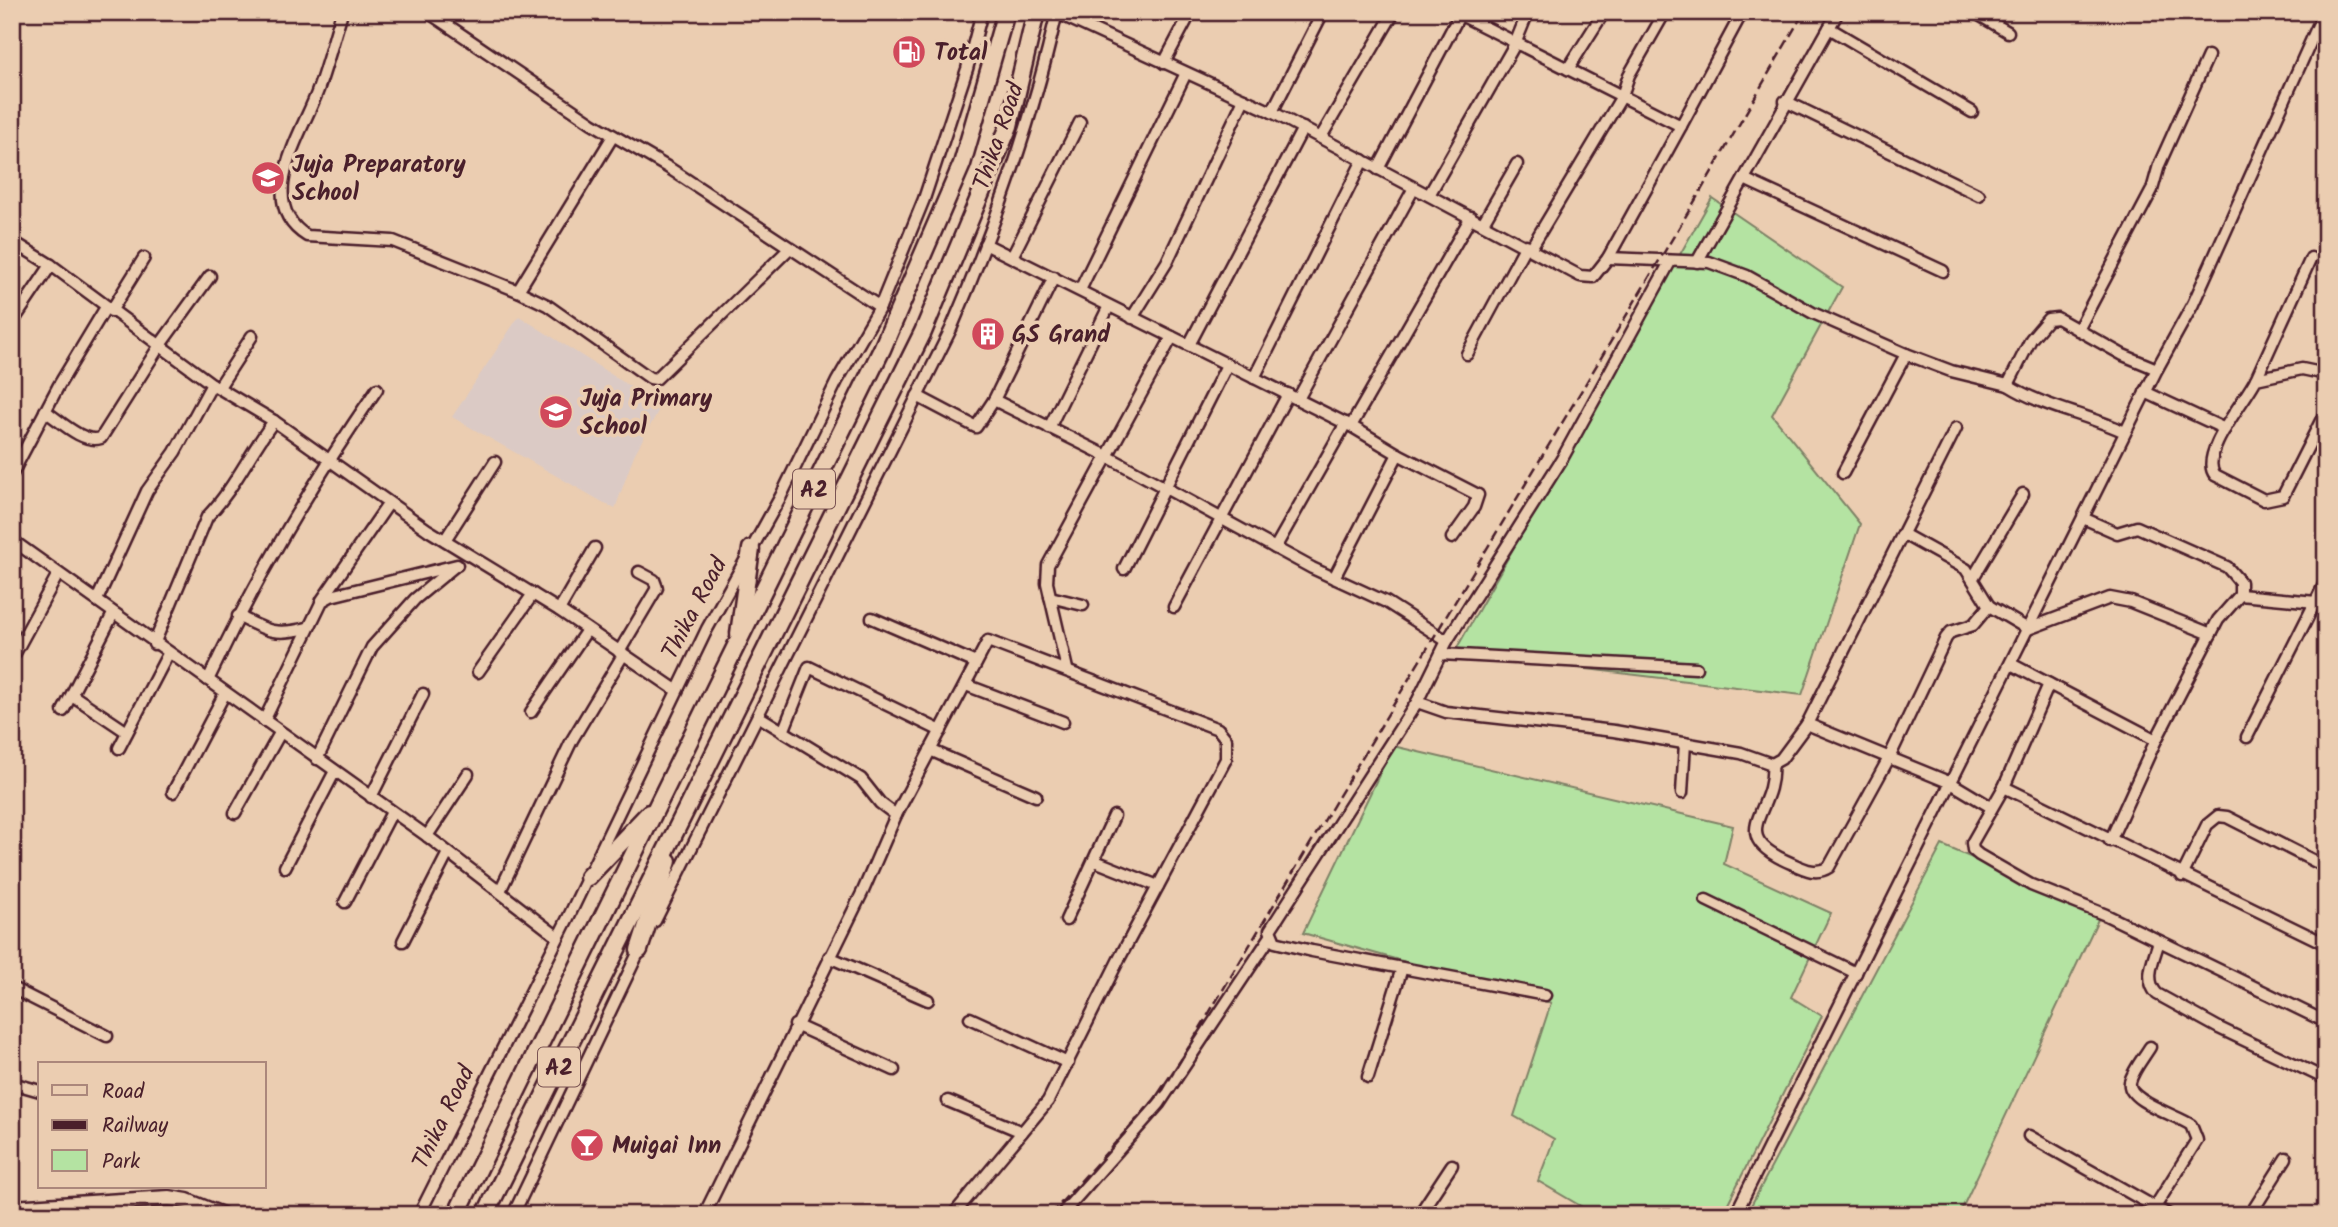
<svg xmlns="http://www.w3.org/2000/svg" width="2338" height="1227" font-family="Kalam,sans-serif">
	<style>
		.built { fill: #dbcac5 }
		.green { fill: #b4e3a2; stroke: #7f8166; stroke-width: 2 }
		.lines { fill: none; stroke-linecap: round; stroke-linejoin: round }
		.minor-casing { stroke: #4a1f2b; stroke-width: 15 }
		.secondary-casing { stroke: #4a1f2b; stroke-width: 19 }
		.trunk-casing { stroke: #4a1f2b; stroke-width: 21 }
		.minor { stroke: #ebcdb1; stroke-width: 10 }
		.secondary { stroke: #ebcdb1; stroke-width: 14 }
		.trunk { stroke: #ebcdb1; stroke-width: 16 }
		.rail { stroke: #4a1f2b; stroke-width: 2.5; stroke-dasharray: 10 5; stroke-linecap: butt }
		.labels { text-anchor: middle; stroke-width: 7; stroke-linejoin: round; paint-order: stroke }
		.shield { fill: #ebcdb1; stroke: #7a5353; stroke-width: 2 }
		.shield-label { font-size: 23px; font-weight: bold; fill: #4a1f2b }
		.poi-label { font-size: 24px; font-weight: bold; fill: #4a1f2b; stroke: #ebcdb1; text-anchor: start }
		.street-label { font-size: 24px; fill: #4a1f2b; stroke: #ebcdb1 }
	</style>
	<rect width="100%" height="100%" fill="#ebcdb1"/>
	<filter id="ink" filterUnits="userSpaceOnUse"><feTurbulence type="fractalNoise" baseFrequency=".0143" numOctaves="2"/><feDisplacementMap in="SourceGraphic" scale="14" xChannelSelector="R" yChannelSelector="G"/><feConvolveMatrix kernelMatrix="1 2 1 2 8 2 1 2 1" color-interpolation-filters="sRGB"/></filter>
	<g filter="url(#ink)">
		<path class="built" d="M 519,316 L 661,406 L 634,455 L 615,509 L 452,417 Z"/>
		<g class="green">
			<path d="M 1712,198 L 1842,287 L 1772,415 L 1860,524 L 1802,695 L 1454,653 Z"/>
			<path d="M 1393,746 L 1733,826 L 1724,864 L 1831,913 L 1791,997 L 1822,1016 L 1722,1215 L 1596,1215 L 1538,1181 L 1554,1139 L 1514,1116 L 1551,1003 L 1303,933 Z"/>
			<path d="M 1942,845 L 2101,913 L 1959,1215 L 1746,1215 Z"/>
		</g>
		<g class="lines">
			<g class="minor-casing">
				<g id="minor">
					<path d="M 342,12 C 334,38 327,65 318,90 C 303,132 253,203 307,236 L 393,241 L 518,291 L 547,305 L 650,378 L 656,379 L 789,249"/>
					<path d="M 428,12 L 592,123 L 669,168 L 880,307"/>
					<path d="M 1974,12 L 2008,32"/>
					<path d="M 1057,13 L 1272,112 L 1580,276 L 1593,277 L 1608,258 L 1681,126 L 1455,12"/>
					<path d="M 1829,28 L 1972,112"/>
					<path d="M 1164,63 L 1191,12"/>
					<path d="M 1568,69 L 1604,12"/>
					<path d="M 1785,101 L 1979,195"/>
					<path d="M 1272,112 L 1323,12"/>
					<path d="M 1681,126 L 1738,20"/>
					<path d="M 1321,137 L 1394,12"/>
					<path d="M 1378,169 L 1461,12"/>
					<path d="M 1744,179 L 1943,271"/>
					<path d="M 1429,195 L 1515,44 L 1528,12"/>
					<path d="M 1483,223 L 1517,164"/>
					<path d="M 12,241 L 51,265 L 212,384 L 274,421 L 428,530 L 559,610 L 676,690"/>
					<path d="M 985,244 L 1351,426 L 1398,454 L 1478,495 L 1474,507 L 1452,538"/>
					<path d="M 1531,248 L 1622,96 L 1629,75 L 1665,12"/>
					<path d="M 1012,257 L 1080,122"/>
					<path d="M 1608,258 L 1709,262 L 1747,276 L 1813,313 L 1906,354 L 1951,371 L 2008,385 L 2031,339 L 2048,319 L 2057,318 L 2123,355 L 2157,369"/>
					<path d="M 1670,262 L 1562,459 L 1447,641 L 1417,702 L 1446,712 L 1614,731 L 1741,753 L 1772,764 L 1781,759 L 1807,724 L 1951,783 L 1991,807"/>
					<path d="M 1697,262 L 1838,12"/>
					<path d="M 1080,290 L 1186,73"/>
					<path d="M 518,291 L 613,136"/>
					<path d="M 111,311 L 144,258"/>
					<path d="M 1132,318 L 1167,262 L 1244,99"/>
					<path d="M 12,323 L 51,265"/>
					<path d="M 2078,330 L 2152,190 L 2159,165 L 2208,56"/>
					<path d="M 1189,345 L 1303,128"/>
					<path d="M 1467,354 L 1526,245"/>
					<path d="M 2326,374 L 2302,369 L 2256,379 C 2246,400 2198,455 2215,475 L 2264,500 L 2283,496 L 2326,411"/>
					<path d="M 1254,378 L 1363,160"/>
					<path d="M 2256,379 L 2311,258"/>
					<path d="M 2008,385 C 2045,408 2086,414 2125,432"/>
					<path d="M 219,387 L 252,336"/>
					<path d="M 2145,392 L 2225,429"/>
					<path d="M 917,396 L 976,427 L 994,400 L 1105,455 L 1312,568 L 1386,602 L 1447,641"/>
					<path d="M 1298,399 L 1414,188"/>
					<path d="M 994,400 L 1054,277"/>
					<path d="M 45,411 C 60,421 83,444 101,438 L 160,345 L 210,276"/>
					<path d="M 1351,426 L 1471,217"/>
					<path d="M 1049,428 L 1109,306"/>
					<path d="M 1843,473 L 1906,354"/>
					<path d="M 12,474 L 59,385 L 106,307"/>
					<path d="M 1903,534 L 1966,569 L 1989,606 L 2028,629 L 2110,598 L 2131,602 L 2211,634"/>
					<path d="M 12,540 L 427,836 L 558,937"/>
					<path d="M 445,540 L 495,462"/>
					<path d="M 1275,548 L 1346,423"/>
					<path d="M 1124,569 L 1227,365"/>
					<path d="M 1334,578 L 1398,454"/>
					<path d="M 1973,578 L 2023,494"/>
					<path d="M 2240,595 L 2316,602 L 2326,605"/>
					<path d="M 1050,597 L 1083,605"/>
					<path d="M 97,600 L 147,491 L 175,452 L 212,384"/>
					<path d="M 322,600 L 389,503"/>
					<path d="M 1174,607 L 1288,394"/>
					<path d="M 559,610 L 595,548"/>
					<path d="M 238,616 C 267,631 275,636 307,628"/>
					<path d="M 872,618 L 976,663"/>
					<path d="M 154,644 L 207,517 C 235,488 250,452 274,421"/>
					<path d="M 619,652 L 657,588 L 654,580 L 639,572"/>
					<path d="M 1441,654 L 1696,668"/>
					<path d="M 14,655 L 58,574"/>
					<path d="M 2011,664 L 2156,740 L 2218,620 L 2240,595 L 2240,582 L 2227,567 L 2137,527 L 2117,533 L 2083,518"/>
					<path d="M 1067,669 L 1047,583 L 1048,565 L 1172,337"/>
					<path d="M 478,672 L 533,594"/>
					<path d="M 208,680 C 258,574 311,485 377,389"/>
					<path d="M 966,685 L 1063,722"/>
					<path d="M 72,695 L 127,732"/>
					<path d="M 1417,702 L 1270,930 L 1275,942 L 1312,951 L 1545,995"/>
					<path d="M 63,711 L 113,614"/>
					<path d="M 531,712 L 587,630"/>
					<path d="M 264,721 L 322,601 L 331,596 L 457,565"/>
					<path d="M 1807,724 L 1956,428"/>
					<path d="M 783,732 L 809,667 L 941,731"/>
					<path d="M 2247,737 L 2326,581"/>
					<path d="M 119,748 L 168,654"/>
					<path d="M 930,750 L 1036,796"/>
					<path d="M 317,759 L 372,647 L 415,599 L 455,566"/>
					<path d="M 1772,764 C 1777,814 1721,834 1793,864 C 1806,870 1817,875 1829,867 L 1889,758 L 1946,638 L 1951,632 L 1973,625 L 1989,606"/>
					<path d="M 2004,787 L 2049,684"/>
					<path d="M 173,792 L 225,693"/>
					<path d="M 1682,793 L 1685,743"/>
					<path d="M 371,797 L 423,694"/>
					<path d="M 235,813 L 280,733"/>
					<path d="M 896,815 L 988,641 L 1218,729 L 1226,739 L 1226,759 L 1118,961 L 1048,1101 L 953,1215"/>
					<path d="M 427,836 L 468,774"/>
					<path d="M 2110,841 L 2156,740"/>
					<path d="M 1095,861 L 1158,886"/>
					<path d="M 285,867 L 335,771"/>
					<path d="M 2182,876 L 2207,825 L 2218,816 L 2227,817 L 2326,867"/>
					<path d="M 500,891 L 572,740 L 623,655"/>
					<path d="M 1706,900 L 1856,973"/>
					<path d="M 345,902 L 392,812"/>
					<path d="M 1066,920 L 1114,816"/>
					<path d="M 655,921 L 951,329 C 994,229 1033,119 1057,12"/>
					<path d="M 403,941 L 448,853"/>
					<path d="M 2159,941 C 2154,959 2143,979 2157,994 L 2219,1028 L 2326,1079"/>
					<path d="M 2326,944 L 2004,787 L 1972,843 L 1973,850 L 1979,855 L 2031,885 L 2106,915 L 2326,1022"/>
					<path d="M 829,957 L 928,1000"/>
					<path d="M 12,988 L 107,1036"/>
					<path d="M 970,1018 L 1068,1063"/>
					<path d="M 795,1025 L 894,1070"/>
					<path d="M 2150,1047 C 2144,1057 2133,1070 2130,1082 C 2126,1101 2177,1115 2191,1125 L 2197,1140 L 2155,1207"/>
					<path d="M 1368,1077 L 1402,968"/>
					<path d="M 12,1083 L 40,1091"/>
					<path d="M 948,1101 L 1022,1132"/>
					<path d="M 2029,1136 L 2169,1215"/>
					<path d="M 419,1215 L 569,916 L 707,629 L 781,496 L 837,381 L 880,307 L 924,199 L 967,69 L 982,12"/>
					<path d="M 513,1215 L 641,947"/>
					<path d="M 704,1215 L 863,891 L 896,815 L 880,803 L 861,779 L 758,716"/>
					<path d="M 1061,1215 L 1159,1104 L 1271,936"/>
					<path d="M 1419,1215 L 1452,1165"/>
					<path d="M 1565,1215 L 1571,1215"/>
					<path d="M 1735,1215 L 2157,369 L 2193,304 L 2324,12"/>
					<path d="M 2250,1215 L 2286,1158"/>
				</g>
			</g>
			<g class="secondary-casing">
				<path id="secondary" d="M 12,1208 L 169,1198 L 187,1201 L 222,1215"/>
			</g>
			<g class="trunk-casing">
				<g id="trunk">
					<path d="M 739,634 L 751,549"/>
					<path d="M 588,877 L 649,813"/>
					<path d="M 639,950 L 668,861"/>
					<path d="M 456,1215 L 882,349 L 962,164 L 1006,12"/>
					<path d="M 485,1215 L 923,332 L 1009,126 L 1036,12"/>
				</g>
			</g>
			<use href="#minor" class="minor"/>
			<use href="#secondary" class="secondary"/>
			<use href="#trunk" class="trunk"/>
			<path class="rail" d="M 1050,1215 L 1163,1090 L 1699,194 L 1804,12"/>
		</g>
	</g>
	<defs>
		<g id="fuel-disc" transform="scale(1.75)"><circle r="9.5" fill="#d1495b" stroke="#ebcdb1"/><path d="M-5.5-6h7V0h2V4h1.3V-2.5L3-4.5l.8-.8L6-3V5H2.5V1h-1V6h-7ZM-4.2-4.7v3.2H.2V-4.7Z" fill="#fff"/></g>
		<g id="school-disc" transform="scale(1.75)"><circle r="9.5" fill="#d1495b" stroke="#ebcdb1"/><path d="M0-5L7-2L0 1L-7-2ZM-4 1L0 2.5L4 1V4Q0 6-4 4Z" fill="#fff"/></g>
		<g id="building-disc" transform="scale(1.75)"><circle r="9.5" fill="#d1495b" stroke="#ebcdb1"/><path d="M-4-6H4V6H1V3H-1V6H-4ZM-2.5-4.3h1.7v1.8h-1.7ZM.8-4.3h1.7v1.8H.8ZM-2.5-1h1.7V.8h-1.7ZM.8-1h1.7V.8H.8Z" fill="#fff"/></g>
		<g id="bar-disc" transform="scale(1.75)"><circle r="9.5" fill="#d1495b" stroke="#ebcdb1"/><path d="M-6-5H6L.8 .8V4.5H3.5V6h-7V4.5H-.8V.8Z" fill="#fff"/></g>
	</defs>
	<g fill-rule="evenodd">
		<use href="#fuel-disc" x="909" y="52"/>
		<use href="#school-disc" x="268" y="178"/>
		<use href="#building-disc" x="988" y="334"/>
		<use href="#school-disc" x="556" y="412"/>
		<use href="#bar-disc" x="587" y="1145"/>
	</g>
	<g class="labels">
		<g class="shield">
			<rect x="793" y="469.5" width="42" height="39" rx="5"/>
			<rect x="538" y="1047.5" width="42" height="39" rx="5"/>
		</g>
		<g class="shield-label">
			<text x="814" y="497">A2</text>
			<text x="559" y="1075">A2</text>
		</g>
		<g class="poi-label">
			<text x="934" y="60">Total</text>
			<text x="292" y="172">Juja Preparatory<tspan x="292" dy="28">School</tspan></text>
			<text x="1012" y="342">GS Grand</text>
			<text x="580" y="406">Juja Primary<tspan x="580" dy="28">School</tspan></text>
			<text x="612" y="1153">Muigai Inn</text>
		</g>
		<g class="street-label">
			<text transform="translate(998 136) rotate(-71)" y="8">Thika Road</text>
			<text transform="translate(694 608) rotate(-62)" y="8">Thika Road</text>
			<text transform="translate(443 1117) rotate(-64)" y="8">Thika Road</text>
		</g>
	</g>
	<rect width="2338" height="1227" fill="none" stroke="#ebcdb1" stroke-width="42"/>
	<rect x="21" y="21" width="2296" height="1185" fill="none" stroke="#4a1f2b" stroke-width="2.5" filter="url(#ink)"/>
	<rect x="38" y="1062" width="228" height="126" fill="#ebcdb1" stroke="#ab877b" stroke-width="2"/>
	<rect x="52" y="1085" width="35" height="10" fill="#ebcdb1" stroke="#ab877b" stroke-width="2"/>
	<text x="102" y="1098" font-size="21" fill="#4a1f2b">Road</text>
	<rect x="52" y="1120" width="35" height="10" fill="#4a1f2b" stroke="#ab877b" stroke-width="2"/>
	<text x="102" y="1132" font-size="21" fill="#4a1f2b">Railway</text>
	<rect x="52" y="1150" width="35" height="21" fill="#b4e3a2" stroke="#ab877b" stroke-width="2"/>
	<text x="102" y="1168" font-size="21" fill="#4a1f2b">Park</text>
</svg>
